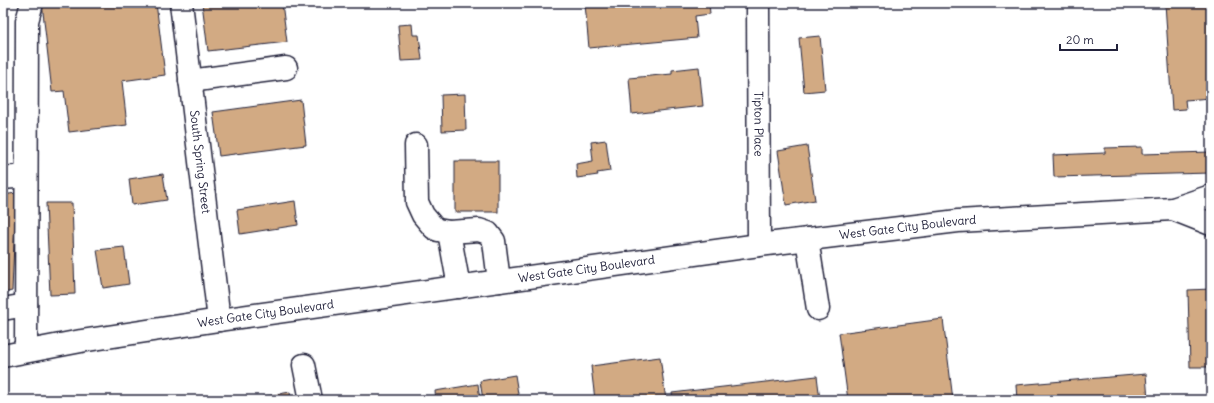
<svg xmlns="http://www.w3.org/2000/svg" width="1214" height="403" font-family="Delius,sans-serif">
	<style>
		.building { fill: #d2aa83; stroke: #22223b }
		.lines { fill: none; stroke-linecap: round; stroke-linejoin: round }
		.minor-casing { stroke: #22223b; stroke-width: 25 }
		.major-casing { stroke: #22223b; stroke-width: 25 }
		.minor { stroke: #fff; stroke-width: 22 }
		.major { stroke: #fff; stroke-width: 22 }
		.labels { text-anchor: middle; stroke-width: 4; stroke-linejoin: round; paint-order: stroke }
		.street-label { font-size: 12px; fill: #22223b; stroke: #fff }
	</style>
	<rect width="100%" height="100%" fill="#fff"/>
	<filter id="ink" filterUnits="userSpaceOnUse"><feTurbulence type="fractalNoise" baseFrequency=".025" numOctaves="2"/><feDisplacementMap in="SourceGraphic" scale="8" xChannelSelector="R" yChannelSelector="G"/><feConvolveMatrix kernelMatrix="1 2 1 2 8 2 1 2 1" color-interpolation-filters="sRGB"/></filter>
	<g filter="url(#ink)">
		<g class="building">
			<path d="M 42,3 L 156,3 L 165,75 L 122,81 L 127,125 L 69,132 L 64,91 L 52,92 Z"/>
			<path d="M 202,3 L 282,3 L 287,42 L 208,51 Z"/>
			<path d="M 599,3 L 709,3 L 710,14 L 695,16 L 697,38 L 589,48 L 585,4 Z"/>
			<path d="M 1165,3 L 1211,3 L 1211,98 L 1185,100 L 1186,109 L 1172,110 Z"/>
			<path d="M 412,24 L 413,35 L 419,35 L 422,60 L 401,61 L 398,25 Z"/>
			<path d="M 820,36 L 825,90 L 804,92 L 799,38 Z"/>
			<path d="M 699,67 L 703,106 L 632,114 L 629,78 L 672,74 L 672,70 Z"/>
			<path d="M 465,94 L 466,130 L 442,131 L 441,95 Z"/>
			<path d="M 301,100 L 306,145 L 219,156 L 213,112 Z"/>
			<path d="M 606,140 L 610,171 L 597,173 L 598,175 L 577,178 L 576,164 L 593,161 L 591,142 Z"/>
			<path d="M 807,146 L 815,200 L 786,205 L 778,151 Z"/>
			<path d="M 1142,147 L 1142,154 L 1211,152 L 1211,173 L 1054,177 L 1053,155 L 1105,153 L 1105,148 Z"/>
			<rect x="455" y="161" width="43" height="51"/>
			<path d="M 163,174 L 167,200 L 132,205 L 129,179 Z"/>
			<path d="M 16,193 L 12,291 L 3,293 L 3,195 Z"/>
			<path d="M 295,201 L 298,225 L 240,234 L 237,210 Z"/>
			<path d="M 46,203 L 72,203 L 75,294 L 50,295 Z"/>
			<path d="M 124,247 L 129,284 L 103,288 L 97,250 Z"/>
			<path d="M 1211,289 L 1211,367 L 1190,367 L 1188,290 Z"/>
			<path d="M 943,319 L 953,400 L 848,400 L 839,333 Z"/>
			<path d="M 660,357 L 666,400 L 595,400 L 591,366 Z"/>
			<path d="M 1146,374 L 1148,400 L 1017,400 L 1016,385 Z"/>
			<path d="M 515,375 L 519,400 L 483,400 L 480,381 Z"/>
			<path d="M 817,376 L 820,400 L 673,400 L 672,393 Z"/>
			<path d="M 478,384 L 480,400 L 436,400 L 435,391 Z"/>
			<path d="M 290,392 L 291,400 L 263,400 L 262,397 Z"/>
		</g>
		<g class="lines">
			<g class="minor-casing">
				<g id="minor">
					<path id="s1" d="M 181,3 L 219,320"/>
					<path id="s2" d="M 758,3 L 759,245"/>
					<path d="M 190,81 L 286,68"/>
					<path d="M 416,145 L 417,202 L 423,215 L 434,228 L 438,230 L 449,232 L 479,230 L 488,233 L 494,241 L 499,281"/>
					<path d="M 3,178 L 26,176"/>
					<path d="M 449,232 L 459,287"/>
					<path d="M 807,239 L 818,309"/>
					<path d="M 3,309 L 26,305"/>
					<path d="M 26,351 L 27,21 L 32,3"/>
					<path d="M 304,365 L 311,400"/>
				</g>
			</g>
			<g class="major-casing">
				<g id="major">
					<path d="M 1173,209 L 1211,224"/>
					<path id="s3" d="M 3,356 L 81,341 L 219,320 L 759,245 L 958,221 L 1173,209 L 1211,196"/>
				</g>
			</g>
			<use href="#minor" class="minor"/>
			<use href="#major" class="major"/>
		</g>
	</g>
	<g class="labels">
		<g class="street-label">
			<text dy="4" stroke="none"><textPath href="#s2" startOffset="121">Tipton Place</textPath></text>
			<text dy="4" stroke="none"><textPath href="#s1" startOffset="160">South Spring Street</textPath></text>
			<text dy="4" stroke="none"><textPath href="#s3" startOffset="914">West Gate City Boulevard</textPath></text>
			<text dy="4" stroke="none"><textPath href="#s3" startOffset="590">West Gate City Boulevard</textPath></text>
			<text dy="4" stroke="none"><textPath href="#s3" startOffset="266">West Gate City Boulevard</textPath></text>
		</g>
	</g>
	<rect width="1214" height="403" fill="none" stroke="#fff" stroke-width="16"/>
	<rect x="8" y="8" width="1198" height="387" fill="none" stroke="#22223b" stroke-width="1.5" filter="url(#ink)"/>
	<path d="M1060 44v6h57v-6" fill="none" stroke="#22223b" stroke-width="2"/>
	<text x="1066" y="44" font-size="12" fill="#22223b" stroke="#ffffff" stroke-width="3" paint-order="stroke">20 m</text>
</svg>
